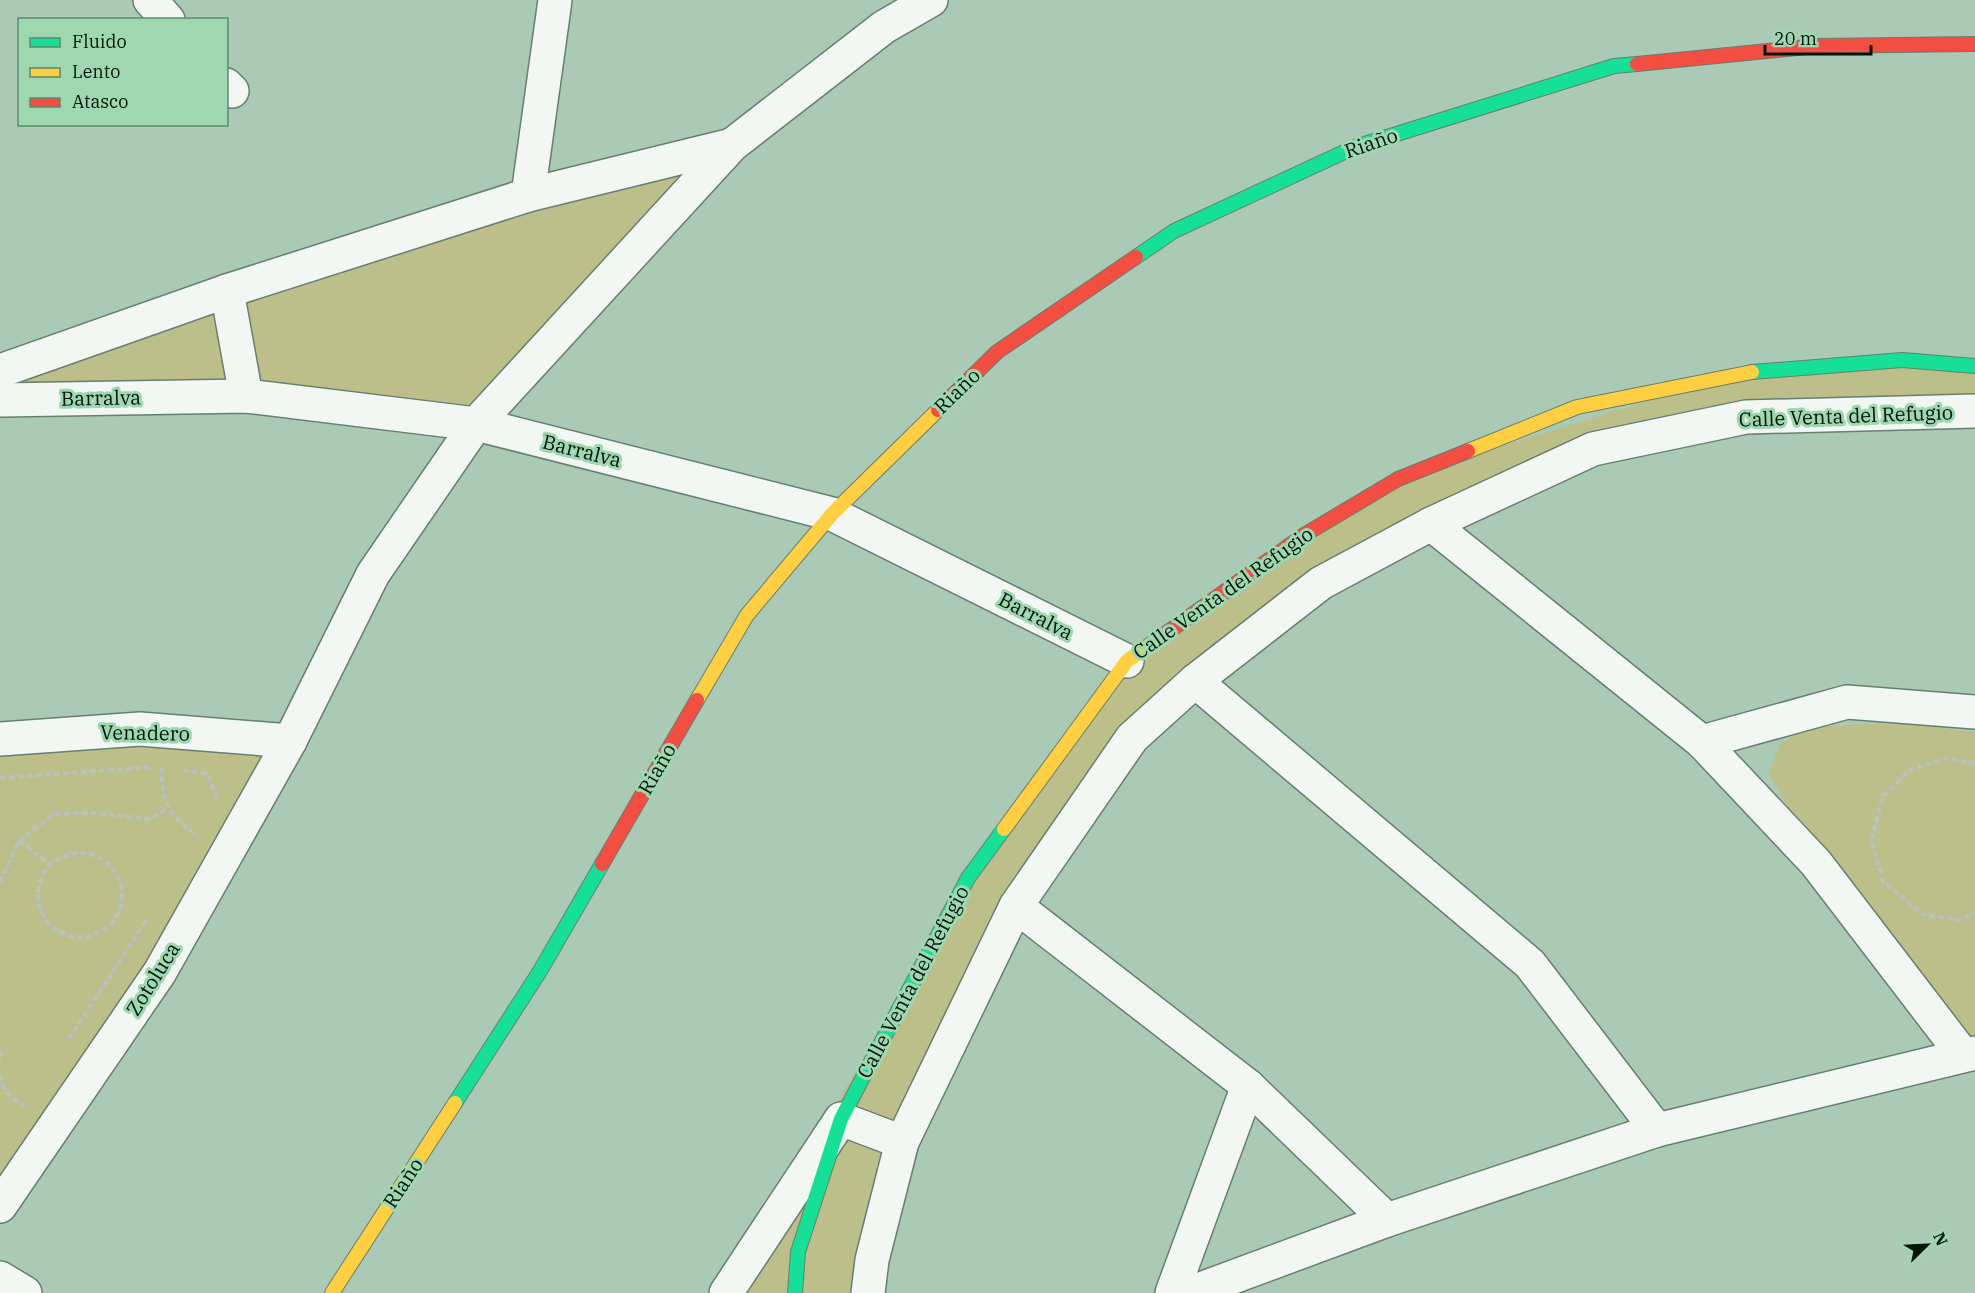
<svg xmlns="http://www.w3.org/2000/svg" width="1975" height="1293" font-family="'IBM Plex Serif',serif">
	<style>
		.green { fill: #bdbf8a }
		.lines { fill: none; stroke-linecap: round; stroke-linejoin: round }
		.street-casing { stroke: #667f6f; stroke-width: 36 }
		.fast-casing { stroke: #667f6f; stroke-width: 16 }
		.slow-casing { stroke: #667f6f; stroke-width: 16 }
		.jam-casing { stroke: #667f6f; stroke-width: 16 }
		.path { stroke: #b9c2bc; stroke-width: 4; stroke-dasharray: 6 3; stroke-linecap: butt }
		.street { stroke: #f2f7f4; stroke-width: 33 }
		.fast { stroke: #16e098; stroke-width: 14 }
		.slow { stroke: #ffcf43; stroke-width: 14 }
		.jam { stroke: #f24e42; stroke-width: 14 }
		.labels { text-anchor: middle; stroke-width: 6; stroke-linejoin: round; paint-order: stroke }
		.street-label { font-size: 20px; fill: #011509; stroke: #9ed7b0 }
	</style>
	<rect width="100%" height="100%" fill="#abcab5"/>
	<g class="green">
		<path d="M 732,145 L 476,424 L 246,396 L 0,400 L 0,371 Z"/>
		<path d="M 1975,366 L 1975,411 L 1746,417 L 1593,449 L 1431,524 L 1195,681 L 1016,906 L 902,1142 L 868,1293 L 726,1293 L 968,878 L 1127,661 L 1398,479 L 1736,373 Z"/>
		<path d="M 1865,724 L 1903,724 L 1975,732 L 1975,1037 L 1967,1038 L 1896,937 L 1797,825 L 1769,773 L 1780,744 L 1810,727 Z"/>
		<path d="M 0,739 L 290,741 L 0,1206 Z"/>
	</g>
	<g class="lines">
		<g class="street-casing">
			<g id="street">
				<path d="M 150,0 L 168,20"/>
				<path d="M 226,85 L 232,91"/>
				<path d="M 528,195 L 555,0"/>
				<path d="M 227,291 L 246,396"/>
				<path d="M 0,371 L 227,291 L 528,195 L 732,145"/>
				<path d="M 0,400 L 246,396 L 476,424 L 832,514 L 1127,661"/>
				<path d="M 1431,524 L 1702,742 L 1816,863 L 1963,1055"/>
				<path d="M 1195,681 L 1530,964 L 1657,1130"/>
				<path d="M 0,739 L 140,729 L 290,741"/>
				<path d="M 1702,742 L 1847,702 L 1975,712"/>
				<path d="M 1016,906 L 1248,1086 L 1387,1220"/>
				<path d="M 0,1206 L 160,972 L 290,741 L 373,574 L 476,424 L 732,145 L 884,27 L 931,0"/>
				<path d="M 0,1278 L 25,1293"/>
				<path d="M 726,1293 L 841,1119 L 902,1142"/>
				<path d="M 868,1293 L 872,1260 L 902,1142 L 1016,906 L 1132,738 L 1195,681 L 1321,583 L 1431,524 L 1593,449 L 1746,417 L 1975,411"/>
				<path d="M 1172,1293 L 1248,1086"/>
				<path d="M 1190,1293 L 1387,1220 L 1657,1130 L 1975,1053"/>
			</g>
		</g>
		<g class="fast-casing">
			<g id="fast">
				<path d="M 1136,257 L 1174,231 L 1355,147 L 1614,66 L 1637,64"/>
				<path d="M 1752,372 L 1902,360 L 1975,366"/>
				<path d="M 455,1103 L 540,971 L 602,864"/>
				<path d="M 795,1293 L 798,1252 L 841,1119 L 968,878 L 1004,829"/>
			</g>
		</g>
		<g class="slow-casing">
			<g id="slow">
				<path d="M 1468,451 L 1577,407 L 1752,372"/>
				<path d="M 697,700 L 747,615 L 832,514 L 938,410"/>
				<path d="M 1004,829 L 1127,661 L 1168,632"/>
				<path d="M 332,1293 L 455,1103"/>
			</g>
		</g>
		<g class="jam-casing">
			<g id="jam">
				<path d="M 1637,64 L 1817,46 L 1975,44"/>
				<path d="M 938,410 L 997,352 L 1136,257"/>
				<path d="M 1168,632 L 1304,535 L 1398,479 L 1468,451"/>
				<path d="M 602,864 L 697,700"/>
			</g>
		</g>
		<g class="path">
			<path d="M 1975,764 L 1949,758 L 1911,769 L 1883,796 L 1871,841 L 1883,881 L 1922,914 L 1959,920 L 1975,913"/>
			<path d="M 162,767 C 161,803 168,813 197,836"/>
			<path d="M 183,770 L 208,774 L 217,799"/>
			<path d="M 0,778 L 152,767"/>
			<path d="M 19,841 L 51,865"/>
			<circle cx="80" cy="895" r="42"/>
			<path d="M 0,882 L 19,841 L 54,814 L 94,813 L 150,819 L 167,808"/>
			<path d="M 69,1039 L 147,919"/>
			<path d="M 0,1052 L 0,1062"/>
			<path d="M 0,1075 C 3,1093 13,1099 27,1108"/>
		</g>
		<use href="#street" class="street"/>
		<use href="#fast" class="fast"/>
		<use href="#slow" class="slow"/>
		<use href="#jam" class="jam"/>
	</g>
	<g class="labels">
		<g class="street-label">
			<text transform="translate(1371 143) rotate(-19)" y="7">Riaño</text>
			<text transform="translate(957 391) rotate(-44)" y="7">Riaño</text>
			<text transform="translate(101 398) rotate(-1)" y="7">Barralva</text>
			<text transform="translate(1846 416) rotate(-2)" y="7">Calle Venta del Refugio</text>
			<text transform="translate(582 451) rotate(14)" y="7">Barralva</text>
			<text transform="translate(1223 593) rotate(-35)" y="7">Calle Venta del Refugio</text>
			<text transform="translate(1036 616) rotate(27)" y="7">Barralva</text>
			<text transform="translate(145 733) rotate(1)" y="7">Venadero</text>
			<text transform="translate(657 769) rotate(-60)" y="7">Riaño</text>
			<text transform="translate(153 979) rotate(-58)" y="7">Zotoluca</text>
			<text transform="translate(913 982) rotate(-62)" y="7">Calle Venta del Refugio</text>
			<text transform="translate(403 1183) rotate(-57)" y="7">Riaño</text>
		</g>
	</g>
	<rect x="18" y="18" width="210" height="108" fill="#9ed7b0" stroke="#5f896d" stroke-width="1.5"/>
	<rect x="30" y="38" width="30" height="9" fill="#16e098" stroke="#5f896d" stroke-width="1.5"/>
	<text x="72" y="48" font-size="18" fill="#011509">Fluido</text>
	<rect x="30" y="68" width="30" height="9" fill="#ffcf43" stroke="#5f896d" stroke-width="1.5"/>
	<text x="72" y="78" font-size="18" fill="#011509">Lento</text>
	<rect x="30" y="98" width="30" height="9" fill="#f24e42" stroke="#5f896d" stroke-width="1.5"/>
	<text x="72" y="108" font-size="18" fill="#011509">Atasco</text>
	<g transform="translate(1927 1245) rotate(66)" stroke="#9ed7b0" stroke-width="4.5" paint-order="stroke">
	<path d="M0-4.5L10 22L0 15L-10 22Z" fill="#011509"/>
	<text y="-9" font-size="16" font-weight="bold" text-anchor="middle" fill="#011509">N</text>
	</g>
	<path d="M1765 45v9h106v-9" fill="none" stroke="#011509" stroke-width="3"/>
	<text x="1774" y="45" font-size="18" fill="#011509" stroke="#9ed7b0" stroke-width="4.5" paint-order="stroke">20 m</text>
</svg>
